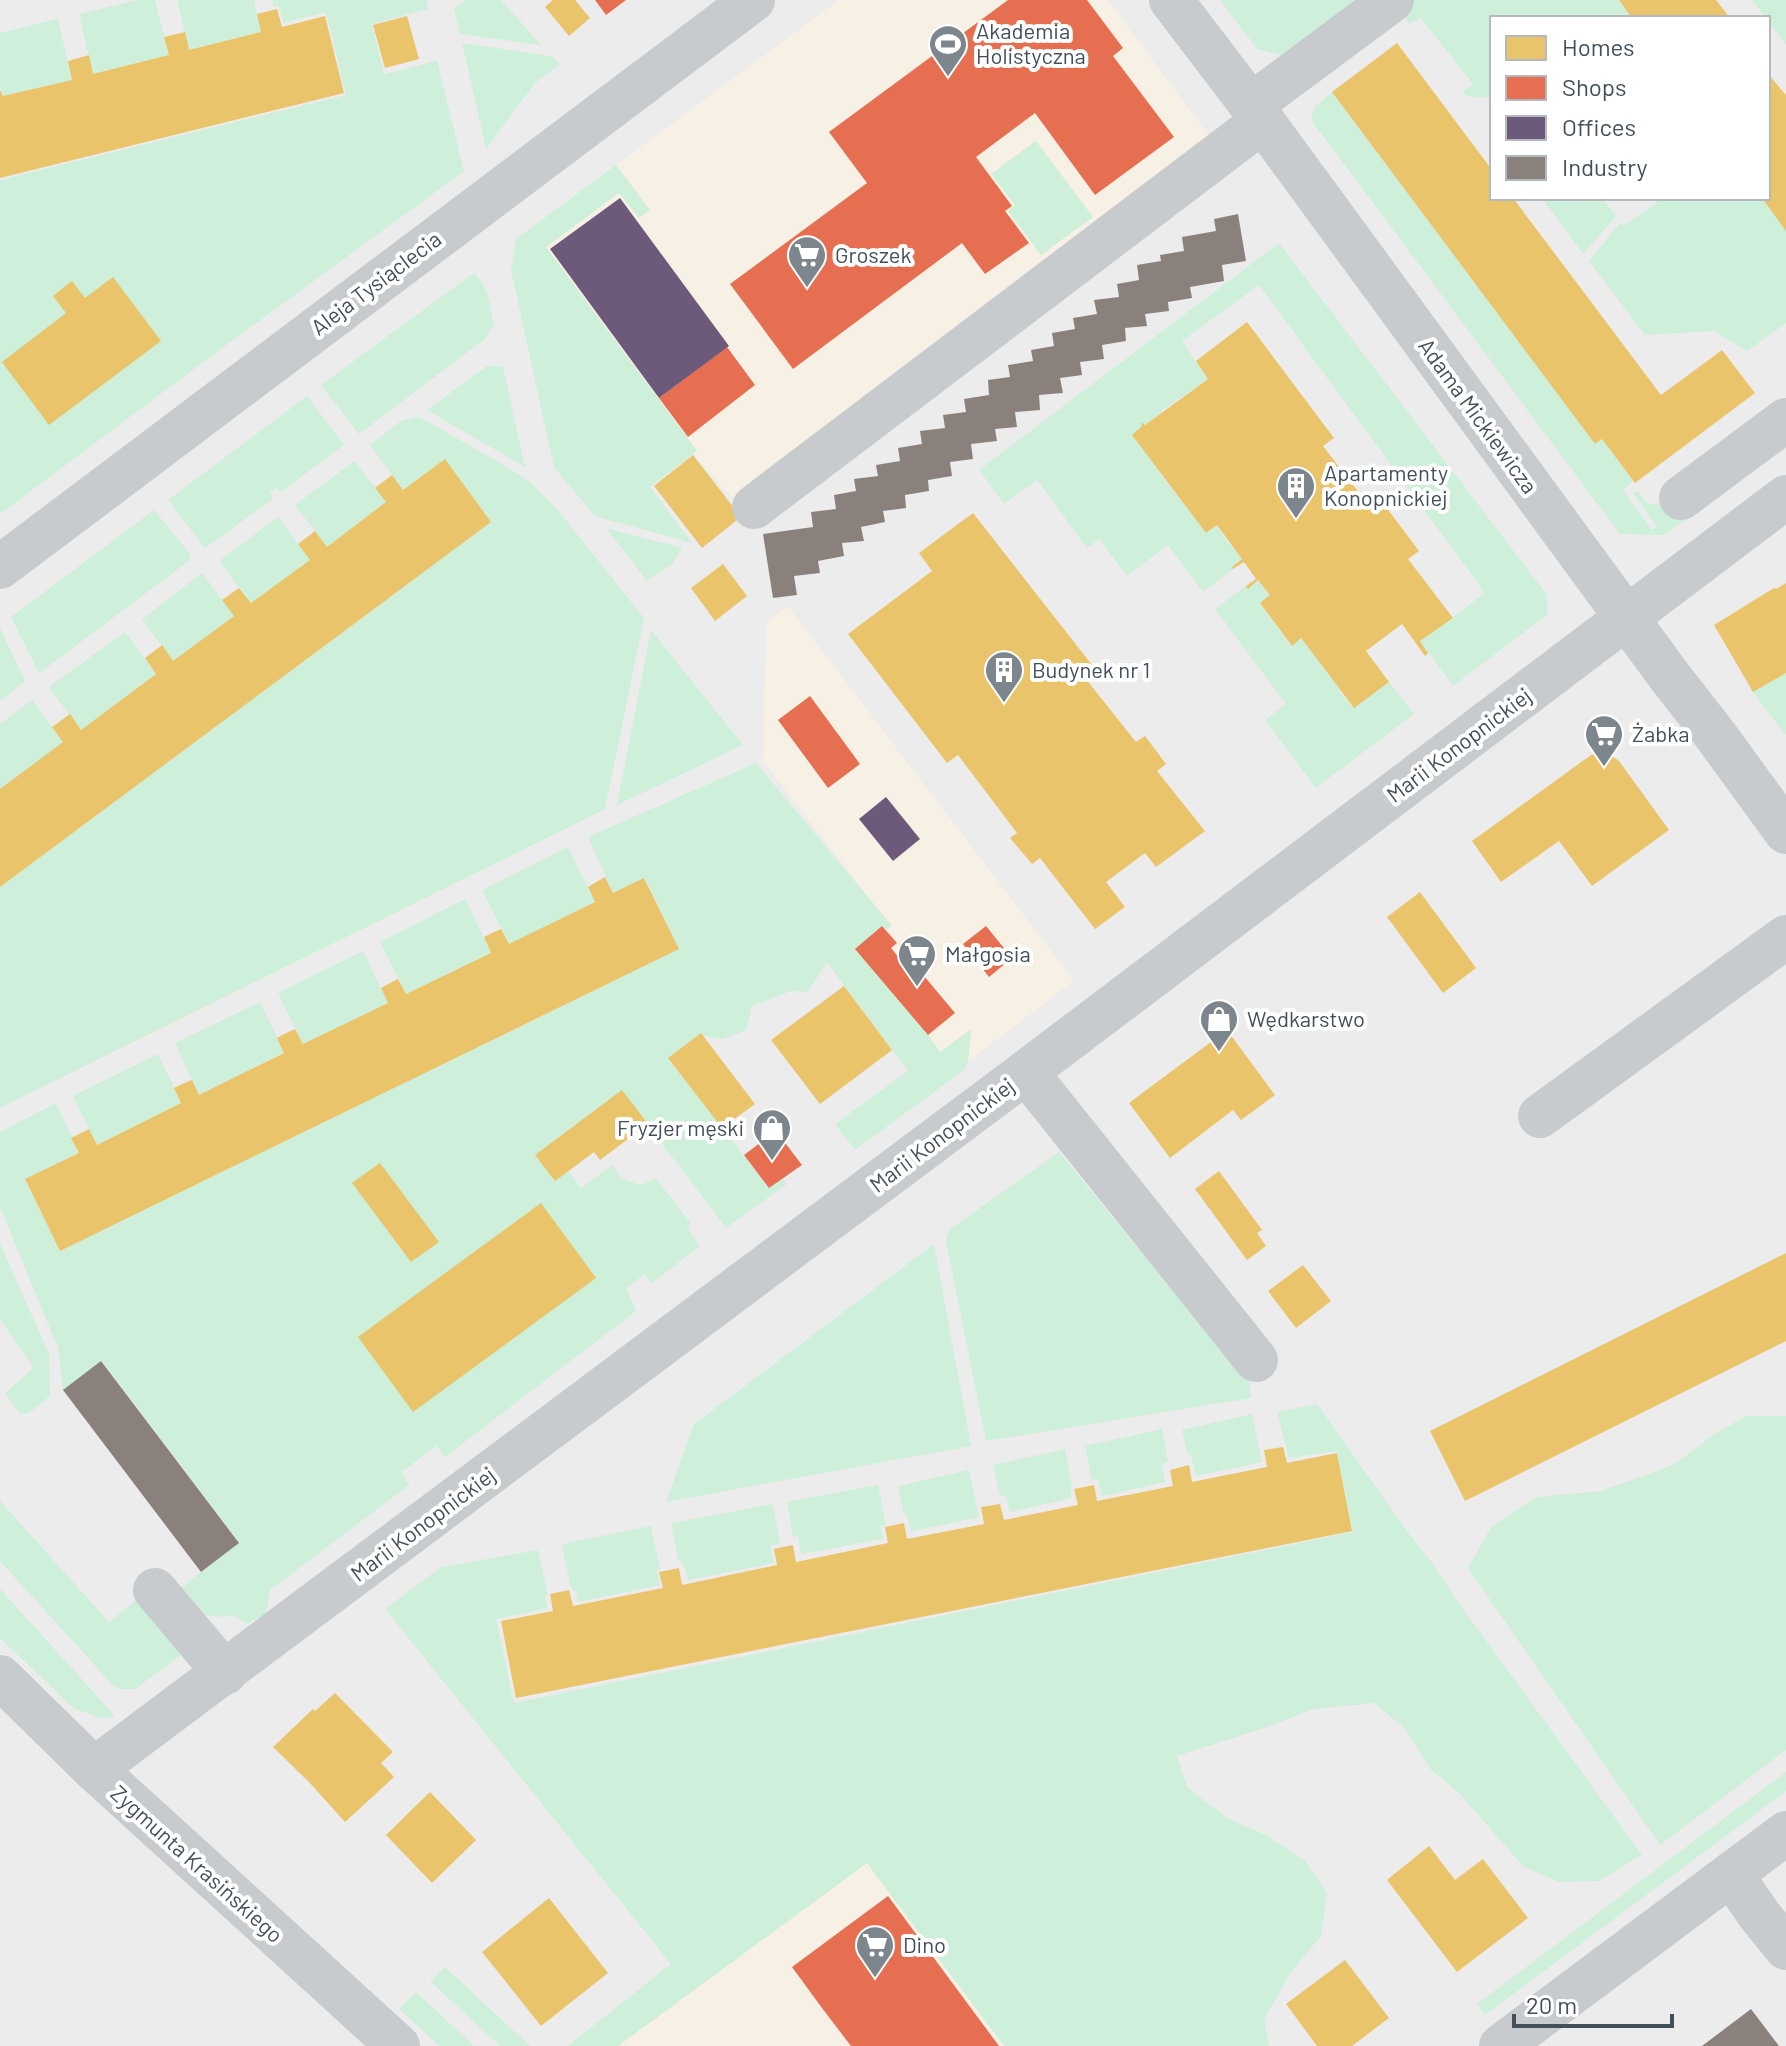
<svg xmlns="http://www.w3.org/2000/svg" width="1786" height="2046" font-family="Barlow,sans-serif">
	<style>
		.commercial { fill: #f6f0e5 }
		.green { fill: #ceefd9 }
		.homes { fill: #e9c46a }
		.shops { fill: #e76f51 }
		.offices { fill: #6d597a }
		.industry { fill: #8a817c }
		.lines { fill: none; stroke-linecap: round; stroke-linejoin: round }
		.minor { stroke: #c8cbcd; stroke-width: 44 }
		.labels { text-anchor: middle; stroke-width: 8; stroke-linejoin: round; paint-order: stroke }
		.poi-label { font-size: 22px; fill: #424f5a; stroke: #fff; text-anchor: start }
		.street-label { font-size: 22px; fill: #424f5a; stroke: #fff }
	</style>
	<rect width="100%" height="100%" fill="#edecec"/>
	<g class="commercial">
		<path d="M 839,0 L 1108,0 L 1228,161 L 756,525 L 691,452 L 527,231 Z"/>
		<path d="M 788,606 L 1074,981 L 942,1081 L 838,946 L 881,913 L 763,761 L 766,623 Z"/>
		<path d="M 870,1817 L 1041,2046 L 568,2046 Z"/>
	</g>
	<g class="green">
		<path d="M 138,0 L 155,0 L 169,55 L 93,74 L 79,14 Z"/>
		<path d="M 177,0 L 254,0 L 261,32 L 189,50 Z"/>
		<path d="M 272,0 L 426,0 L 428,9 L 372,24 L 384,74 L 437,61 L 464,171 L 210,357 L 0,514 L 0,180 L 346,95 L 326,12 L 283,23 L 279,6 L 274,7 Z"/>
		<path d="M 466,0 L 501,0 L 541,45 L 460,34 L 454,8 Z"/>
		<path d="M 1220,0 L 1364,0 L 1289,57 L 1257,49 Z"/>
		<path d="M 1411,0 L 1619,0 L 1632,18 L 1492,18 L 1492,98 L 1466,96 L 1463,92 L 1473,84 L 1421,18 L 1409,24 L 1399,8 Z"/>
		<path d="M 1752,0 L 1786,0 L 1786,45 L 1768,21 L 1768,18 L 1766,18 Z"/>
		<path d="M 58,19 L 72,80 L 3,96 L 0,84 L 0,33 Z"/>
		<path d="M 462,43 L 551,56 L 560,64 L 535,83 L 486,149 Z"/>
		<path d="M 1332,92 L 1595,444 L 1602,439 L 1633,481 L 1623,490 L 1652,530 L 1657,527 L 1633,493 L 1637,491 L 1648,504 L 1671,503 L 1686,519 L 1664,535 L 1620,534 L 1311,120 L 1314,108 Z"/>
		<path d="M 1036,141 L 1093,217 L 1041,255 L 1008,211 L 1015,205 L 991,174 Z"/>
		<path d="M 616,165 L 650,210 L 639,218 L 619,193 L 546,247 L 697,451 L 650,487 L 692,543 L 595,516 L 554,467 L 511,270 L 516,239 Z"/>
		<path d="M 1542,198 L 1602,198 L 1616,216 L 1583,254 Z"/>
		<path d="M 1663,198 L 1762,198 L 1786,231 L 1786,323 L 1747,351 L 1714,331 L 1645,335 L 1589,261 L 1621,222 L 1624,226 Z"/>
		<path d="M 1279,243 L 1547,595 L 1547,615 L 1453,686 L 1420,641 L 1485,593 L 1259,285 L 1182,341 L 1208,379 L 1161,411 L 1162,412 L 1145,425 L 1159,472 L 1206,533 L 1217,525 L 1229,545 L 1231,544 L 1242,559 L 1232,567 L 1233,569 L 1203,592 L 1168,545 L 1127,576 L 1099,539 L 1087,548 L 1037,480 L 1004,504 L 979,470 Z"/>
		<path d="M 474,273 C 489,287 490,306 494,324 L 485,339 L 359,434 L 321,385 Z"/>
		<path d="M 487,366 L 503,367 L 525,467 L 427,410 Z"/>
		<path d="M 307,396 L 344,445 L 281,492 L 275,488 L 270,492 L 273,499 L 205,548 L 168,500 Z"/>
		<path d="M 419,417 L 497,461 L 525,478 L 539,491 L 557,509 L 644,618 L 605,809 L 0,1108 L 0,887 L 491,522 L 445,460 L 403,490 L 370,445 L 401,421 Z"/>
		<path d="M 355,461 L 386,502 L 327,547 L 295,505 Z"/>
		<path d="M 154,510 L 191,555 L 190,560 L 41,672 L 38,671 L 11,617 Z"/>
		<path d="M 278,517 L 310,560 L 251,603 L 219,561 Z"/>
		<path d="M 606,528 L 682,548 L 672,564 L 647,581 Z"/>
		<path d="M 202,573 L 234,616 L 173,661 L 142,619 Z"/>
		<path d="M 1258,580 L 1270,595 L 1260,604 L 1291,646 L 1301,638 L 1339,689 L 1338,690 L 1354,708 L 1389,682 L 1414,714 L 1316,788 L 1265,720 L 1286,704 L 1215,609 L 1246,586 L 1248,588 Z"/>
		<path d="M 0,628 L 25,681 L 0,701 Z"/>
		<path d="M 651,630 L 743,745 L 617,805 Z"/>
		<path d="M 125,632 L 156,674 L 81,730 L 49,687 Z"/>
		<path d="M 1786,673 L 1786,736 L 1753,692 Z"/>
		<path d="M 32,700 L 63,742 L 0,789 L 0,724 Z"/>
		<path d="M 756,763 L 892,926 L 886,930 L 882,926 L 856,949 L 928,1035 L 940,1052 L 971,1029 L 968,1062 L 964,1070 L 855,1150 L 835,1124 L 908,1071 L 827,962 L 808,992 L 791,991 L 752,1006 L 746,1030 L 723,1039 L 698,1035 L 668,1058 L 769,1188 L 782,1179 L 787,1184 L 726,1228 L 622,1091 L 567,1131 L 551,1176 L 554,1181 L 568,1171 L 581,1188 L 612,1165 L 622,1179 L 641,1185 L 656,1179 L 690,1222 L 688,1229 L 700,1246 L 652,1283 L 645,1274 L 626,1288 L 636,1311 L 445,1457 L 437,1446 L 401,1472 L 409,1485 L 270,1590 L 266,1614 L 247,1624 L 233,1615 L 225,1617 L 204,1615 L 182,1587 L 239,1542 L 102,1361 L 63,1390 L 58,1348 L 0,1207 L 0,1132 L 56,1103 L 79,1153 L 25,1180 L 60,1251 L 679,949 L 645,878 L 613,893 L 588,837 Z"/>
		<path d="M 568,847 L 595,902 L 509,944 L 482,890 Z"/>
		<path d="M 465,899 L 491,953 L 406,994 L 380,942 Z"/>
		<path d="M 363,951 L 388,1003 L 303,1044 L 278,993 Z"/>
		<path d="M 260,1002 L 284,1052 L 199,1095 L 175,1043 Z"/>
		<path d="M 158,1054 L 181,1103 L 97,1145 L 73,1096 Z"/>
		<path d="M 1059,1152 L 1238,1370 L 1247,1373 L 1252,1398 L 986,1441 L 946,1241 L 949,1230 Z"/>
		<path d="M 0,1244 L 49,1354 L 50,1396 L 29,1413 L 19,1413 L 5,1393 L 34,1368 L 0,1319 Z"/>
		<path d="M 934,1244 L 971,1446 L 666,1502 L 694,1424 Z"/>
		<path d="M 1317,1404 L 1409,1534 L 1431,1561 L 1463,1609 L 1642,1855 L 1599,1881 L 1560,1882 L 1524,1867 L 1458,1792 L 1431,1770 L 1406,1730 L 1375,1703 L 1314,1709 L 1267,1727 L 1177,1756 L 1187,1787 L 1228,1819 L 1264,1834 L 1305,1861 L 1327,1893 L 1321,1936 L 1290,1973 L 1264,2020 L 1269,2046 L 1004,2046 L 867,1863 L 618,2046 L 568,2046 L 671,1964 L 385,1609 L 441,1567 L 538,1550 L 548,1596 L 545,1596 L 548,1608 L 496,1619 L 514,1703 L 1353,1532 L 1337,1451 L 1289,1458 L 1277,1412 Z"/>
		<path d="M 1252,1414 L 1262,1462 L 1196,1476 L 1191,1455 L 1188,1455 L 1182,1430 Z"/>
		<path d="M 1746,1416 L 1786,1416 L 1786,1750 L 1660,1845 L 1468,1568 L 1491,1527 L 1537,1497 L 1601,1491 L 1673,1465 L 1715,1434 Z"/>
		<path d="M 1162,1429 L 1168,1462 L 1162,1464 L 1165,1482 L 1102,1496 L 1098,1479 L 1092,1480 L 1085,1446 Z"/>
		<path d="M 1065,1449 L 1072,1486 L 1070,1487 L 1072,1498 L 1010,1512 L 1006,1496 L 1000,1496 L 993,1465 Z"/>
		<path d="M 969,1470 L 979,1517 L 911,1532 L 907,1516 L 904,1515 L 898,1486 Z"/>
		<path d="M 878,1485 L 886,1525 L 880,1526 L 883,1539 L 801,1554 L 798,1536 L 793,1537 L 787,1502 Z"/>
		<path d="M 0,1501 L 109,1622 L 139,1598 L 177,1645 L 180,1656 L 135,1689 L 119,1689 L 111,1683 L 0,1561 Z"/>
		<path d="M 773,1504 L 780,1544 L 770,1546 L 774,1563 L 688,1580 C 686,1572 685,1564 678,1560 L 671,1523 Z"/>
		<path d="M 651,1526 L 660,1569 L 657,1570 L 660,1585 L 578,1602 L 576,1592 L 570,1586 L 562,1544 Z"/>
		<path d="M 0,1589 L 115,1716 L 100,1718 L 73,1708 L 0,1638 Z"/>
		<path d="M 1786,1772 L 1786,1791 L 1485,2015 L 1477,2004 Z"/>
		<path d="M 445,1967 L 530,2046 L 500,2046 L 431,1982 Z"/>
		<path d="M 416,1992 L 474,2046 L 440,2046 L 399,2009 Z"/>
	</g>
	<g class="homes">
		<path d="M 553,0 L 575,0 L 590,18 L 569,36 L 545,7 Z"/>
		<path d="M 1619,0 L 1716,0 L 1730,18 L 1632,18 Z"/>
		<path d="M 277,9 L 282,27 L 325,16 L 344,93 L 0,178 L 0,90 L 3,96 L 72,80 L 68,61 L 89,55 L 93,74 L 169,55 L 164,37 L 185,32 L 189,50 L 261,32 L 257,14 Z"/>
		<path d="M 407,16 L 419,59 L 385,68 L 373,25 Z"/>
		<path d="M 1397,43 L 1492,170 L 1492,198 L 1513,198 L 1661,395 L 1722,350 L 1755,393 L 1635,483 L 1602,439 L 1595,444 L 1332,92 Z"/>
		<path d="M 1768,74 L 1786,95 L 1786,231 L 1762,198 L 1768,198 Z"/>
		<path d="M 113,277 L 161,341 L 49,425 L 2,362 L 66,313 L 53,296 L 72,281 L 85,298 Z"/>
		<path d="M 1247,322 L 1334,438 L 1323,446 L 1376,515 L 1386,507 L 1419,551 L 1408,559 L 1453,618 L 1420,641 L 1428,653 L 1425,656 L 1402,624 L 1366,651 L 1389,682 L 1354,708 L 1301,638 L 1292,646 L 1260,603 L 1270,595 L 1258,580 L 1248,589 L 1246,586 L 1256,579 L 1244,562 L 1233,569 L 1232,567 L 1242,559 L 1217,525 L 1206,533 L 1132,435 L 1142,426 L 1141,422 L 1145,425 L 1208,379 L 1196,361 Z"/>
		<path d="M 693,455 L 741,517 L 702,548 L 654,486 Z"/>
		<path d="M 445,459 L 491,522 L 0,887 L 0,789 L 63,742 L 52,727 L 70,714 L 81,730 L 156,674 L 145,658 L 162,645 L 173,661 L 234,616 L 222,600 L 239,588 L 251,603 L 310,560 L 298,544 L 315,531 L 327,547 L 386,502 L 375,488 L 392,475 L 403,490 Z"/>
		<path d="M 973,513 L 1092,665 L 1081,673 L 1136,742 L 1145,736 L 1166,764 L 1157,771 L 1205,831 L 1156,867 L 1145,853 L 1106,882 L 1125,907 L 1095,929 L 1040,858 L 1032,864 L 1010,838 L 1017,833 L 958,755 L 947,763 L 848,634 L 932,571 L 919,553 Z"/>
		<path d="M 723,564 L 747,596 L 715,621 L 691,588 Z"/>
		<path d="M 1786,583 L 1786,673 L 1753,692 L 1714,625 L 1774,588 L 1776,589 Z"/>
		<path d="M 1599,753 L 1608,753 L 1619,761 L 1669,830 L 1592,886 L 1559,841 L 1501,882 L 1472,841 L 1591,755 Z"/>
		<path d="M 605,877 L 613,893 L 644,878 L 679,949 L 60,1251 L 25,1179 L 79,1153 L 71,1138 L 89,1129 L 97,1145 L 181,1103 L 174,1088 L 182,1084 L 192,1080 L 199,1095 L 284,1053 L 277,1038 L 286,1033 L 295,1029 L 303,1044 L 388,1003 L 381,988 L 390,983 L 398,979 L 406,994 L 491,953 L 484,937 L 492,933 L 501,929 L 509,944 L 595,902 L 588,887 Z"/>
		<path d="M 1420,892 L 1476,968 L 1443,993 L 1387,917 Z"/>
		<path d="M 844,986 L 892,1050 L 820,1104 L 771,1040 Z"/>
		<path d="M 1227,1030 L 1275,1095 L 1241,1120 L 1233,1110 L 1170,1158 L 1129,1103 Z"/>
		<path d="M 701,1033 L 755,1104 L 722,1128 L 668,1058 Z"/>
		<path d="M 622,1090 L 648,1124 L 600,1160 L 594,1152 L 555,1181 L 535,1155 Z"/>
		<path d="M 380,1163 L 439,1242 L 411,1262 L 352,1183 Z"/>
		<path d="M 1219,1171 L 1262,1230 L 1257,1233 L 1266,1246 L 1247,1260 L 1195,1189 Z"/>
		<path d="M 541,1203 L 596,1278 L 413,1412 L 358,1337 Z"/>
		<path d="M 1786,1253 L 1786,1341 L 1465,1501 L 1430,1431 Z"/>
		<path d="M 1303,1265 L 1331,1301 L 1296,1328 L 1268,1291 Z"/>
		<path d="M 1283,1447 L 1287,1463 L 1337,1453 L 1352,1531 L 516,1698 L 501,1621 L 553,1611 L 550,1594 L 569,1590 L 573,1606 L 663,1588 L 659,1572 L 679,1568 L 682,1585 L 777,1565 L 774,1549 L 793,1545 L 796,1562 L 888,1543 L 885,1527 L 904,1523 L 907,1539 L 984,1524 L 981,1507 L 1000,1504 L 1004,1520 L 1078,1505 L 1074,1489 L 1094,1485 L 1097,1501 L 1173,1486 L 1170,1470 L 1189,1465 L 1192,1482 L 1267,1467 L 1264,1450 Z"/>
		<path d="M 335,1693 L 393,1752 L 381,1763 L 394,1777 L 345,1822 L 309,1782 L 273,1747 L 313,1709 L 315,1711 Z"/>
		<path d="M 430,1792 L 476,1840 L 432,1883 L 386,1835 Z"/>
		<path d="M 1429,1846 L 1455,1880 L 1483,1859 L 1528,1918 L 1457,1972 L 1387,1880 Z"/>
		<path d="M 549,1898 L 608,1973 L 541,2026 L 482,1952 Z"/>
		<path d="M 1345,1960 L 1389,2018 L 1352,2046 L 1317,2046 L 1286,2004 Z"/>
	</g>
	<g class="shops">
		<path d="M 595,0 L 626,0 L 606,15 Z"/>
		<path d="M 1008,0 L 1087,0 L 1123,48 L 1113,56 L 1174,137 L 1095,195 L 1035,113 L 976,157 L 1012,206 L 1005,211 L 1029,243 L 985,274 L 962,243 L 793,369 L 730,284 L 867,183 L 829,132 Z"/>
		<path d="M 727,347 L 755,385 L 688,437 L 659,398 Z"/>
		<path d="M 810,696 L 860,764 L 828,788 L 778,720 Z"/>
		<path d="M 882,926 L 897,943 L 891,948 L 908,969 L 914,964 L 955,1013 L 928,1035 L 855,949 Z"/>
		<path d="M 986,926 L 1012,958 L 989,977 L 963,944 Z"/>
		<path d="M 776,1131 L 802,1165 L 769,1188 L 744,1155 Z"/>
		<path d="M 888,1896 L 999,2046 L 851,2046 L 822,2008 L 792,1967 Z"/>
	</g>
	<g class="offices">
		<path d="M 620,198 L 729,346 L 659,398 L 550,249 Z"/>
		<path d="M 886,797 L 920,839 L 893,861 L 859,819 Z"/>
	</g>
	<g class="industry">
		<path d="M 1238,214 L 1246,261 L 1222,265 L 1224,281 L 1190,287 L 1192,298 L 1168,302 L 1169,311 L 1145,314 L 1147,326 L 1125,328 L 1126,341 L 1102,345 L 1104,359 L 1080,362 L 1082,375 L 1060,378 L 1063,393 L 1039,395 L 1040,410 L 1015,412 L 1017,427 L 995,429 L 997,441 L 971,444 L 973,459 L 950,462 L 952,476 L 928,480 L 929,491 L 905,495 L 906,508 L 883,511 L 885,522 L 861,527 L 864,541 L 842,543 L 844,556 L 818,561 L 820,573 L 794,576 L 797,595 L 773,598 L 763,534 L 813,527 L 811,512 L 836,509 L 834,495 L 856,491 L 854,479 L 878,476 L 876,465 L 900,461 L 898,448 L 922,444 L 920,431 L 945,428 L 943,415 L 966,412 L 964,399 L 989,395 L 988,380 L 1010,377 L 1008,365 L 1033,361 L 1031,350 L 1054,346 L 1052,333 L 1075,329 L 1073,318 L 1097,314 L 1094,300 L 1119,297 L 1117,284 L 1139,280 L 1137,265 L 1161,261 L 1160,255 L 1184,251 L 1182,237 L 1216,231 L 1214,219 Z"/>
		<path d="M 101,1361 L 239,1543 L 201,1572 L 63,1390 Z"/>
		<path d="M 1751,2009 L 1779,2046 L 1702,2046 Z"/>
	</g>
	<g class="lines">
		<g class="minor">
			<path d="M 1171,0 L 1251,105 L 1670,677 L 1716,736 L 1786,832"/>
			<path d="M 1251,105 L 1392,0"/>
			<path d="M 1681,498 L 1786,420"/>
			<path d="M 754,507 L 1263,121"/>
			<path d="M 0,567 L 753,0"/>
			<path d="M 1026,1072 L 1256,1360"/>
			<path d="M 1540,1116 L 1786,937"/>
			<path d="M 155,1590 L 225,1673"/>
			<path d="M 0,1677 L 94,1769 L 398,2046"/>
			<path d="M 94,1769 L 1026,1072 L 1786,497"/>
			<path d="M 1731,1874 L 1760,1916 L 1786,1948"/>
			<path d="M 1501,2046 L 1786,1833"/>
		</g>
	</g>
	<defs>
		<g id="stadium-pin" transform="scale(2)"><path d="M0 17L-7.5 6A9.5 9.5 0 1 1 7.5 6Z" fill="#7e868d" stroke="#fff"/><path d="M0-5a6.5 5 0 1 0 0 10a6.5 5 0 1 0 0-10ZM-3.5-1.8h7v3.6h-7Z" fill="#fff"/></g>
		<g id="supermarket-pin" transform="scale(2)"><path d="M0 17L-7.5 6A9.5 9.5 0 1 1 7.5 6Z" fill="#7e868d" stroke="#fff"/><path d="M-6-5.5h2.5l.6 2H6L4.5 2H-2.5L-4.4-4H-6ZM-1.5 3.2a1.3 1.3 0 1 0 .1 0ZM3 3.2a1.3 1.3 0 1 0 .1 0Z" fill="#fff"/></g>
		<g id="building-pin" transform="scale(2)"><path d="M0 17L-7.5 6A9.5 9.5 0 1 1 7.5 6Z" fill="#7e868d" stroke="#fff"/><path d="M-4-6H4V6H1V3H-1V6H-4ZM-2.5-4.3h1.7v1.8h-1.7ZM.8-4.3h1.7v1.8H.8ZM-2.5-1h1.7V.8h-1.7ZM.8-1h1.7V.8H.8Z" fill="#fff"/></g>
		<g id="shop-pin" transform="scale(2)"><path d="M0 17L-7.5 6A9.5 9.5 0 1 1 7.5 6Z" fill="#7e868d" stroke="#fff"/><path d="M-5-2.5h2.3a2.7 3.5 0 0 1 5.4 0H5L5.5 6h-11ZM-1.5-2.5h3a1.5 2.3 0 0 0-3 0Z" fill="#fff"/></g>
	</defs>
	<g fill-rule="evenodd">
		<use href="#stadium-pin" x="948" y="44"/>
		<use href="#supermarket-pin" x="807" y="255"/>
		<use href="#building-pin" x="1296" y="486"/>
		<use href="#building-pin" x="1004" y="670"/>
		<use href="#supermarket-pin" x="1604" y="734"/>
		<use href="#supermarket-pin" x="917" y="954"/>
		<use href="#shop-pin" x="1219" y="1019"/>
		<use href="#shop-pin" x="772" y="1128"/>
		<use href="#supermarket-pin" x="875" y="1945"/>
	</g>
	<g class="labels">
		<g class="poi-label">
			<text x="976" y="39">Akademia<tspan x="976" dy="25">Holistyczna</tspan></text>
			<text x="835" y="263">Groszek</text>
			<text x="1324" y="481">Apartamenty<tspan x="1324" dy="25">Konopnickiej</tspan></text>
			<text x="1032" y="678">Budynek nr 1</text>
			<text x="1632" y="742">Żabka</text>
			<text x="945" y="962">Małgosia</text>
			<text x="1247" y="1027">Wędkarstwo</text>
			<text x="744" y="1136" text-anchor="end">Fryzjer męski</text>
			<text x="903" y="1953">Dino</text>
		</g>
		<g class="street-label">
			<text transform="translate(376 283) rotate(-37)" y="8">Aleja Tysiąclecia</text>
			<text transform="translate(1478 416) rotate(54)" y="8">Adama Mickiewicza</text>
			<text transform="translate(1459 745) rotate(-37)" y="8">Marii Konopnickiej</text>
			<text transform="translate(942 1135) rotate(-37)" y="8">Marii Konopnickiej</text>
			<text transform="translate(423 1524) rotate(-37)" y="8">Marii Konopnickiej</text>
			<text transform="translate(197 1864) rotate(42)" y="8">Zygmunta Krasińskiego</text>
		</g>
	</g>
	<rect x="1490" y="16" width="280" height="184" fill="#ffffff" stroke="#b3b9bd" stroke-width="2"/>
	<rect x="1506" y="36" width="40" height="24" fill="#e9c46a" stroke="#b3b9bd" stroke-width="2"/>
	<text x="1562" y="56" font-size="24" fill="#424f5a">Homes</text>
	<rect x="1506" y="76" width="40" height="24" fill="#e76f51" stroke="#b3b9bd" stroke-width="2"/>
	<text x="1562" y="96" font-size="24" fill="#424f5a">Shops</text>
	<rect x="1506" y="116" width="40" height="24" fill="#6d597a" stroke="#b3b9bd" stroke-width="2"/>
	<text x="1562" y="136" font-size="24" fill="#424f5a">Offices</text>
	<rect x="1506" y="156" width="40" height="24" fill="#8a817c" stroke="#b3b9bd" stroke-width="2"/>
	<text x="1562" y="176" font-size="24" fill="#424f5a">Industry</text>
	<path d="M1514 2014v12h158v-12" fill="none" stroke="#424f5a" stroke-width="4"/>
	<text x="1526" y="2014" font-size="24" fill="#424f5a" stroke="#ffffff" stroke-width="6" paint-order="stroke">20 m</text>
</svg>
